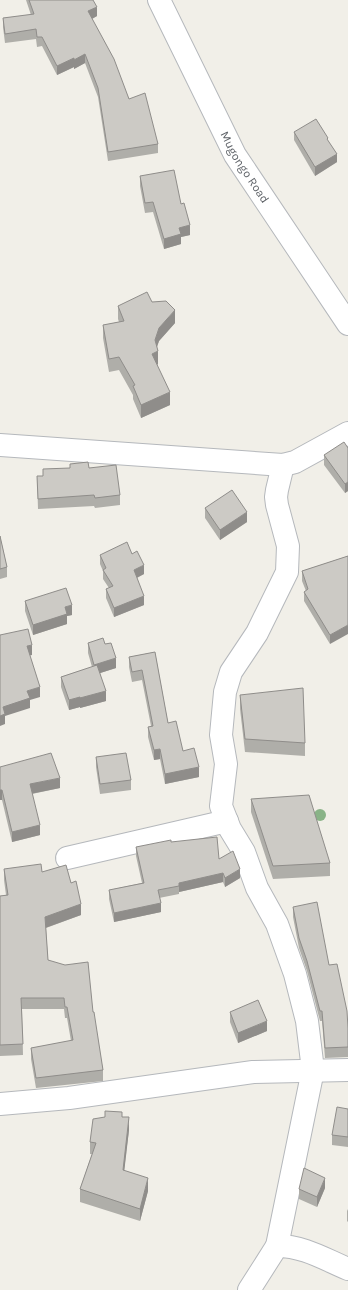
<svg xmlns="http://www.w3.org/2000/svg" width="348" height="1290" font-family="Karla,sans-serif">
	<style>
		.lines { fill: none; stroke-linecap: round; stroke-linejoin: round }
		.minor-casing { stroke: #b5b8bc; stroke-width: 24 }
		.tertiary-casing { stroke: #b5b8bc; stroke-width: 24 }
		.minor { stroke: #fff; stroke-width: 22 }
		.tertiary { stroke: #fff; stroke-width: 22 }
		.tree { fill: #89b387 }
		.wall { fill: #afaea9 }
		.shaded-wall { fill: #8f8d8a }
		.building { fill: #cccac5; stroke: #8f8d8a }
		.labels { text-anchor: middle; stroke-width: 3; stroke-linejoin: round; paint-order: stroke }
		.street-label { font-size: 12px; fill: #5f6368; stroke: #fff }
	</style>
	<rect width="100%" height="100%" fill="#f1efe8"/>
	<g class="lines">
		<g class="minor-casing">
			<g id="minor">
				<path d="M 0,445 L 283,465 L 295,462 L 348,433"/>
				<path d="M 67,858 L 227,821"/>
				<path d="M 0,1104 L 69,1098 L 253,1072 L 348,1070"/>
				<path d="M 277,1246 L 313,1070 L 307,1021 L 295,974 L 277,924 L 257,888 L 244,852 L 230,829 L 221,806 L 226,764 L 221,735 L 225,692 L 231,672 L 257,633 L 287,572 L 288,546 L 277,505 L 276,497 L 277,490 L 283,465"/>
				<path d="M 249,1290 L 277,1246 C 304,1246 324,1259 348,1269"/>
			</g>
		</g>
		<g class="tertiary-casing">
			<g id="tertiary">
				<path id="s1" d="M 159,0 L 235,155 L 348,324"/>
			</g>
		</g>
		<use href="#minor" class="minor"/>
		<use href="#tertiary" class="tertiary"/>
	</g>
	<circle class="tree" cx="320" cy="815" r="6"/>
	<g class="wall">
		<path d="M 26,0 L 93,0 L 97,16 L 92,19 L 129,99 L 158,144 L 158,153 L 108,161 L 98,97 L 85,63 L 74,69 L 74,67 L 57,75 L 42,46 L 37,47 L 36,39 L 5,43 L 3,27 L 3,18 L 31,15 Z"/>
		<path d="M 294,132 L 328,141 L 337,162 L 315,176 L 294,140 Z"/>
		<path d="M 140,176 L 181,204 L 190,235 L 181,237 L 181,244 L 164,249 L 153,212 L 145,213 L 140,186 Z"/>
		<path d="M 152,302 L 175,323 L 159,341 L 157,347 L 158,364 L 157,365 L 170,405 L 141,418 L 133,399 L 133,395 L 119,370 L 109,372 L 103,338 L 103,325 L 119,322 L 118,319 L 118,306 Z"/>
		<path d="M 348,448 L 348,491 L 345,493 L 324,465 L 324,455 Z"/>
		<path d="M 89,468 L 120,495 L 120,505 L 95,508 L 94,506 L 38,509 L 37,476 L 43,476 Z"/>
		<path d="M 205,508 L 247,522 L 220,540 L 205,518 Z"/>
		<path d="M 0,536 L 7,567 L 7,577 L 0,579 Z"/>
		<path d="M 132,554 L 144,574 L 137,578 L 144,605 L 114,617 L 106,598 L 106,589 L 109,588 L 103,579 L 103,571 L 100,564 L 100,555 Z"/>
		<path d="M 348,556 L 330,644 L 304,601 L 304,592 L 306,591 L 302,581 L 302,571 Z"/>
		<path d="M 25,601 L 72,615 L 67,616 L 67,624 L 33,635 L 25,611 Z"/>
		<path d="M 88,643 L 105,644 L 116,668 L 100,673 L 106,701 L 80,708 L 80,707 L 69,710 L 61,687 L 61,677 L 92,667 L 88,653 Z"/>
		<path d="M 155,652 L 168,723 L 183,751 L 199,777 L 165,784 L 160,759 L 154,760 L 148,737 L 148,727 L 151,726 L 142,680 L 132,682 L 129,667 L 129,657 Z"/>
		<path d="M 240,695 L 305,743 L 305,756 L 245,752 L 240,709 Z"/>
		<path d="M 96,757 L 131,780 L 131,790 L 100,794 L 96,767 Z"/>
		<path d="M 0,767 L 60,788 L 32,794 L 40,835 L 12,842 L 2,800 L 0,800 Z"/>
		<path d="M 251,799 L 330,863 L 330,876 L 273,879 L 251,812 Z"/>
		<path d="M 171,842 L 219,859 L 240,878 L 225,887 L 223,882 L 179,892 L 179,894 L 159,898 L 161,912 L 114,922 L 109,899 L 109,890 L 142,883 L 136,856 L 136,847 Z"/>
		<path d="M 4,869 L 42,872 L 71,883 L 81,915 L 46,928 L 48,960 L 93,1012 L 103,1070 L 103,1081 L 36,1088 L 31,1059 L 31,1048 L 71,1041 L 67,1018 L 65,1018 L 64,1009 L 22,1009 L 23,1055 L 0,1056 L 0,896 L 6,895 L 4,880 Z"/>
		<path d="M 293,907 L 329,965 L 348,1028 L 348,1057 L 325,1058 L 322,1021 L 320,1021 L 307,971 L 299,948 L 293,917 Z"/>
		<path d="M 230,1012 L 267,1031 L 238,1043 L 230,1022 Z"/>
		<path d="M 348,1109 L 348,1147 L 332,1145 L 332,1135 Z"/>
		<path d="M 122,1117 L 129,1130 L 124,1170 L 148,1191 L 140,1221 L 80,1202 L 80,1189 L 92,1154 L 90,1154 L 90,1142 Z"/>
		<path d="M 325,1188 L 317,1207 L 299,1199 L 299,1189 Z"/>
		<path d="M 348,1209 L 348,1222 L 347,1221 L 347,1211 Z"/>
	</g>
	<g class="shaded-wall">
		<path d="M 97,7 L 97,16 L 88,21 L 88,11 Z"/>
		<path d="M 85,54 L 85,63 L 74,69 L 74,60 Z"/>
		<path d="M 74,58 L 74,67 L 57,75 L 57,66 Z"/>
		<path d="M 337,154 L 337,162 L 315,176 L 315,167 Z"/>
		<path d="M 190,225 L 190,235 L 181,237 L 181,244 L 164,249 L 164,239 L 179,228 Z"/>
		<path d="M 175,310 L 175,323 L 159,341 L 155,352 L 155,340 L 159,328 Z"/>
		<path d="M 158,351 L 158,364 L 152,367 L 152,354 Z"/>
		<path d="M 170,392 L 170,405 L 141,418 L 141,405 Z"/>
		<path d="M 348,482 L 348,491 L 345,493 L 345,484 Z"/>
		<path d="M 247,512 L 247,522 L 220,540 L 220,530 Z"/>
		<path d="M 144,565 L 144,574 L 134,579 L 134,570 Z"/>
		<path d="M 144,596 L 144,605 L 114,617 L 114,608 Z"/>
		<path d="M 72,605 L 72,615 L 67,616 L 67,624 L 33,635 L 33,625 L 65,607 Z"/>
		<path d="M 348,625 L 348,634 L 330,644 L 330,635 Z"/>
		<path d="M 32,645 L 32,655 L 27,656 L 27,646 Z"/>
		<path d="M 116,658 L 116,668 L 94,675 L 94,665 Z"/>
		<path d="M 40,687 L 40,697 L 30,700 L 30,708 L 5,716 L 5,724 L 0,726 L 0,716 L 3,707 L 27,691 Z"/>
		<path d="M 106,691 L 106,701 L 80,708 L 80,698 Z"/>
		<path d="M 80,697 L 80,707 L 69,710 L 69,700 Z"/>
		<path d="M 160,749 L 160,759 L 154,760 L 154,750 Z"/>
		<path d="M 199,767 L 199,777 L 165,784 L 165,774 Z"/>
		<path d="M 60,778 L 60,788 L 30,794 L 30,784 Z"/>
		<rect x="0" y="790" width="2" height="10"/>
		<path d="M 40,825 L 40,835 L 12,842 L 12,832 Z"/>
		<path d="M 240,869 L 240,878 L 225,887 L 225,878 Z"/>
		<path d="M 223,873 L 223,882 L 179,892 L 179,883 Z"/>
		<path d="M 161,903 L 161,912 L 114,922 L 114,913 Z"/>
		<path d="M 81,904 L 81,915 L 45,928 L 45,917 Z"/>
		<path d="M 267,1021 L 267,1031 L 238,1043 L 238,1033 Z"/>
		<path d="M 129,1117 L 129,1130 L 123,1182 L 123,1170 Z"/>
		<path d="M 148,1178 L 148,1191 L 140,1221 L 140,1209 Z"/>
		<path d="M 325,1178 L 325,1188 L 317,1207 L 317,1197 Z"/>
	</g>
	<g class="building">
		<path d="M 29,0 L 93,0 L 97,7 L 88,11 L 114,59 L 129,99 L 145,93 L 158,144 L 108,152 L 98,88 L 85,54 L 74,60 L 74,58 L 57,66 L 42,37 L 37,37 L 36,29 L 5,34 L 3,18 L 34,14 Z"/>
		<path d="M 316,119 L 328,138 L 327,139 L 337,154 L 315,167 L 294,132 Z"/>
		<path d="M 174,170 L 181,204 L 184,203 L 190,225 L 179,228 L 181,234 L 164,239 L 153,202 L 145,203 L 140,176 Z"/>
		<path d="M 147,292 L 152,302 L 166,301 L 175,310 L 159,328 L 155,340 L 158,351 L 152,354 L 170,392 L 141,405 L 133,386 L 135,385 L 119,357 L 109,359 L 103,325 L 124,321 L 118,306 Z"/>
		<path d="M 344,442 L 348,448 L 348,482 L 345,484 L 324,455 Z"/>
		<path d="M 88,462 L 89,468 L 116,465 L 120,495 L 95,498 L 94,495 L 38,499 L 37,476 L 43,476 L 43,469 L 70,468 L 70,464 Z"/>
		<path d="M 232,490 L 247,512 L 220,530 L 205,508 Z"/>
		<path d="M 0,536 L 7,567 L 0,569 Z"/>
		<path d="M 127,542 L 132,554 L 137,551 L 144,565 L 134,570 L 144,596 L 114,608 L 106,589 L 113,586 L 103,570 L 106,568 L 100,555 Z"/>
		<path d="M 348,556 L 348,625 L 330,635 L 304,592 L 308,589 L 302,571 Z"/>
		<path d="M 66,588 L 72,605 L 65,607 L 67,614 L 33,625 L 25,601 Z"/>
		<path d="M 28,629 L 32,645 L 27,646 L 40,687 L 27,691 L 30,698 L 3,707 L 5,714 L 0,716 L 0,635 Z"/>
		<path d="M 103,638 L 105,644 L 111,643 L 116,658 L 94,665 L 88,643 Z"/>
		<path d="M 155,652 L 168,723 L 176,721 L 183,751 L 194,748 L 199,767 L 165,774 L 160,749 L 154,750 L 148,727 L 153,726 L 142,670 L 132,672 L 129,657 Z"/>
		<path d="M 97,665 L 106,691 L 80,698 L 80,697 L 69,700 L 61,677 Z"/>
		<path d="M 303,688 L 305,743 L 245,739 L 240,695 Z"/>
		<path d="M 51,753 L 60,778 L 30,784 L 40,825 L 12,832 L 2,790 L 0,790 L 0,767 Z"/>
		<path d="M 126,753 L 131,780 L 100,784 L 96,757 Z"/>
		<path d="M 309,795 L 330,863 L 273,866 L 251,799 Z"/>
		<path d="M 217,837 L 219,859 L 233,851 L 240,869 L 225,878 L 223,873 L 179,883 L 179,886 L 158,890 L 161,903 L 114,913 L 109,890 L 144,883 L 136,847 L 171,840 L 171,842 Z"/>
		<path d="M 41,864 L 42,872 L 66,865 L 71,883 L 76,881 L 81,904 L 45,917 L 48,960 L 65,965 L 88,962 L 93,1012 L 94,1012 L 103,1070 L 36,1078 L 31,1048 L 73,1040 L 67,1007 L 65,1007 L 64,998 L 21,998 L 23,1044 L 0,1045 L 0,896 L 8,895 L 4,869 Z"/>
		<path d="M 317,902 L 329,965 L 337,964 L 347,1011 L 348,1028 L 348,1047 L 325,1048 L 322,1011 L 320,1011 L 307,961 L 299,938 L 293,907 Z"/>
		<path d="M 258,1000 L 267,1021 L 238,1033 L 230,1012 Z"/>
		<path d="M 337,1107 L 348,1109 L 348,1137 L 332,1135 Z"/>
		<path d="M 105,1111 L 122,1112 L 122,1117 L 129,1117 L 123,1170 L 148,1178 L 140,1209 L 80,1189 L 96,1143 L 90,1142 L 93,1119 L 105,1117 Z"/>
		<path d="M 304,1168 L 325,1178 L 317,1197 L 299,1189 Z"/>
	</g>
	<g class="labels">
		<g class="street-label">
			<text dy="4" stroke="none"><textPath href="#s1" startOffset="188">Mugongo Road</textPath></text>
		</g>
	</g>
</svg>
